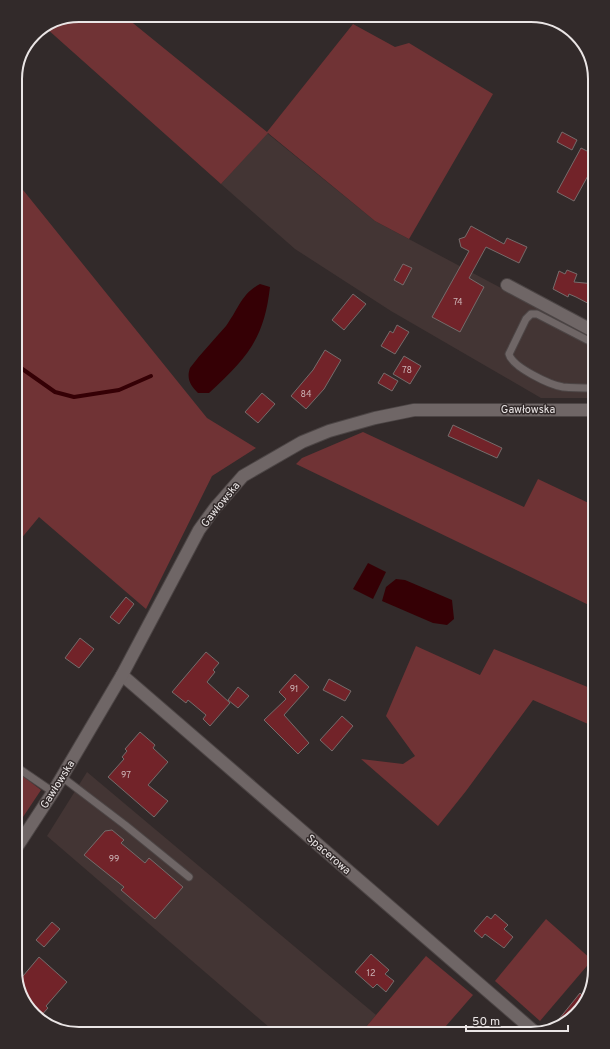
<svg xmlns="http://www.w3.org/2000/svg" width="610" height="1049" font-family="Overpass,sans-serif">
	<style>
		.built { fill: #433534 }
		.green { fill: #703335 }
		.water { fill: #350005 }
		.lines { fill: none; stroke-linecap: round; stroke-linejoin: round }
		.stream { stroke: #350005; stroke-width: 4 }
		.building { fill: #722329; stroke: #756c6b }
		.lane-casing { stroke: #4c4545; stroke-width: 9 }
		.street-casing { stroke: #4c4545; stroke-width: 14 }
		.secondary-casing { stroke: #4c4545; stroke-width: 14 }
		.lane { stroke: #6f6666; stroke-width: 7 }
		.street { stroke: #6f6666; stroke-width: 12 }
		.secondary { stroke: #6f6666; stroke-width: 12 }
		.labels { text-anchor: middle; stroke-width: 3; stroke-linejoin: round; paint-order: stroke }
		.number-label { font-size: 9px; fill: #ccb4b6 }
		.street-label { font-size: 11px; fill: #eae5e5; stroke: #322a2a }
		.rim { fill: none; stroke: #eae5e5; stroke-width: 2 }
	</style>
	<rect width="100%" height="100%" fill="#322a2a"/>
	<g class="built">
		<path d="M 267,133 L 375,221 L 595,338 L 595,398 L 541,398 L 391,311 L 295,249 L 221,184 Z"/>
		<path d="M 87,772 L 376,1015 L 360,1034 L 277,1034 L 47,836 Z"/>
	</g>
	<g class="green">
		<path d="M 79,15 L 123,15 L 267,132 L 353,24 L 395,47 L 409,43 L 493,94 L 409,239 L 375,221 L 268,133 L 221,184 L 46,28 Z"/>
		<path d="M 15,180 L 207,418 L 256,448 L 212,476 L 146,609 L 39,517 L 15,546 Z"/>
		<path d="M 363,432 L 524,507 L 538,479 L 595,506 L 595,608 L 296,464 L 302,458 Z"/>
		<path d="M 416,646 L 480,675 L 494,649 L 595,690 L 595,727 L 533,700 L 466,791 L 438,826 L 361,759 L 403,764 L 415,756 L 386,716 Z"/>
		<path d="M 15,777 L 24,777 L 41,790 L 15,829 Z"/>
		<path d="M 546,919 L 592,960 L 540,1021 L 495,981 Z"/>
		<path d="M 426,956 L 473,995 L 439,1034 L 360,1034 Z"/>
	</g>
	<g class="water">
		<path d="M 260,284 L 270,287 C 264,340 246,359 209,393 L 198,393 C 191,386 186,379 190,368 C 201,353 214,340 226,326 C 238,310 241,294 260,284 Z"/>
		<path d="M 368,563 L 386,572 L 373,599 L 353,589 Z"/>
		<path d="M 396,579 L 405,580 L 452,600 L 454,619 L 447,625 L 433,623 L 382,601 L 386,587 Z"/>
	</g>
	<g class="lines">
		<path class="stream" d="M 15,360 L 21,368 L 55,392 L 74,397 L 119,390 L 151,376"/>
	</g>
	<g class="building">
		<path d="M 562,132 L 577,140 L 572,150 L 557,142 Z"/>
		<path d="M 581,148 L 595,155 L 595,163 L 574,201 L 557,192 Z"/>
		<path d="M 471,226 L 504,244 L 507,238 L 527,247 L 519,263 L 486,247 L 469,278 L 484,287 L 460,332 L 432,317 L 469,251 L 461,247 L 459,239 L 465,237 Z"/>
		<path d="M 403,264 L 412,268 L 403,285 L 394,280 Z"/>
		<path d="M 567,270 L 577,274 L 574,282 L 595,284 L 595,307 L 576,297 L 569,294 L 568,297 L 553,289 L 559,271 L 565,274 Z"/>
		<path d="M 353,294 L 366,304 L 344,330 L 332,320 Z"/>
		<path d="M 397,325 L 409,332 L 395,354 L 381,346 L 390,331 L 393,333 Z"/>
		<path d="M 325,350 L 341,360 L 324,389 L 306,409 L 291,396 L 313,370 Z"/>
		<path d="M 404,356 L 421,366 L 410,384 L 393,374 Z"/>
		<path d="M 384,373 L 398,381 L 392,391 L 378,383 Z"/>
		<path d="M 262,393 L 275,404 L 258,423 L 245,412 Z"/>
		<path d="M 453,425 L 502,448 L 497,458 L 448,436 Z"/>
		<path d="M 126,597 L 134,604 L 119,624 L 110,617 Z"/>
		<path d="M 80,638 L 94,649 L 79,668 L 65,658 Z"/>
		<path d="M 206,652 L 219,663 L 213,670 L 215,672 L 207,682 L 230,703 L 210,726 L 203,719 L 206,715 L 188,700 L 186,703 L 172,692 Z"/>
		<path d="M 295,674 L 309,687 L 284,715 L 309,743 L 298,754 L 264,720 L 286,699 L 279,692 Z"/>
		<path d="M 329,679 L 351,691 L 345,701 L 323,690 Z"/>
		<path d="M 238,687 L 249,696 L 238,708 L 228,700 Z"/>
		<path d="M 342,716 L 353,726 L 332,751 L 320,740 Z"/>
		<path d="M 140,732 L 155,745 L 153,748 L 168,762 L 148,785 L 168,801 L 154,817 L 108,777 L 124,759 L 122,757 L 127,751 L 125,749 Z"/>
		<path d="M 112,830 L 124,840 L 121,843 L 145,863 L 149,858 L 183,887 L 155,919 L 121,890 L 124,887 L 84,855 L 105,831 Z"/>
		<path d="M 495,914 L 508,925 L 504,929 L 513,937 L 504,948 L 485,934 L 482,938 L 474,931 L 487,916 L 491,919 Z"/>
		<path d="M 52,922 L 60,929 L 44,947 L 36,940 Z"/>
		<path d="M 371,954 L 389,970 L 385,974 L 394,981 L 386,992 L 377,984 L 373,988 L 355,972 Z"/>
		<path d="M 39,957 L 67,982 L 46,1006 L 48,1008 L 39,1018 L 21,998 L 18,982 Z"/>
		<path d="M 580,993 L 586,999 L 584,1006 L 559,1028 L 555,1024 Z"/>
	</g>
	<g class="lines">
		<g class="lane-casing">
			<g id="lane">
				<path d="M 595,388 C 585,388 574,388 563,387 C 550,385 512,367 509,354 L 526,319 L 531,314 L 537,314 L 595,344"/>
				<path d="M 15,766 L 53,792"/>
				<path d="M 62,777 L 125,825 L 189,877"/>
			</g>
		</g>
		<g class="street-casing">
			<g id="street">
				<path d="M 507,285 L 595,332"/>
				<path d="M 122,675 L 536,1033"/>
			</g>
		</g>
		<g class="secondary-casing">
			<path id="secondary" d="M 15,850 L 53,792 L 122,675 L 199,530 L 215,508 L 243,476 L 302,442 L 329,431 L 375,418 L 414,410 L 595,410"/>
		</g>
		<use href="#lane" class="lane"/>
		<use href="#street" class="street"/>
		<use href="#secondary" class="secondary"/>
	</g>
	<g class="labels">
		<g class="number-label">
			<text x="458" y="305">74</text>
			<text x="407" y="373">78</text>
			<text x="306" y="397">84</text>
			<text x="294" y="692">91</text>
			<text x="126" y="778">97</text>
			<text x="114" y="862">99</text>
			<text x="371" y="976">12</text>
		</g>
		<g class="street-label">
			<text x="528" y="413">Gawłowska</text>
			<text transform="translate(220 504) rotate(-51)" y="4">Gawłowska</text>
			<text transform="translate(57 784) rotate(-58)" y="4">Gawłowska</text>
			<text transform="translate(329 854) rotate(41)" y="4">Spacerowa</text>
		</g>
	</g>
	<path d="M0 0H610V1049H0ZM79 22H531A57 57 0 0 1 588 79V970A57 57 0 0 1 531 1027H79A57 57 0 0 1 22 970V79A57 57 0 0 1 79 22Z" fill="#322a2a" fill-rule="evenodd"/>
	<path class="rim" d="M79 22H531A57 57 0 0 1 588 79V970A57 57 0 0 1 531 1027H79A57 57 0 0 1 22 970V79A57 57 0 0 1 79 22Z"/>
	<path d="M466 1025v6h102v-6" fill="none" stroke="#eae5e5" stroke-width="2"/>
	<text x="472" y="1025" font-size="12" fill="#eae5e5" stroke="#322a2a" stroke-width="3" paint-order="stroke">50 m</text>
</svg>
